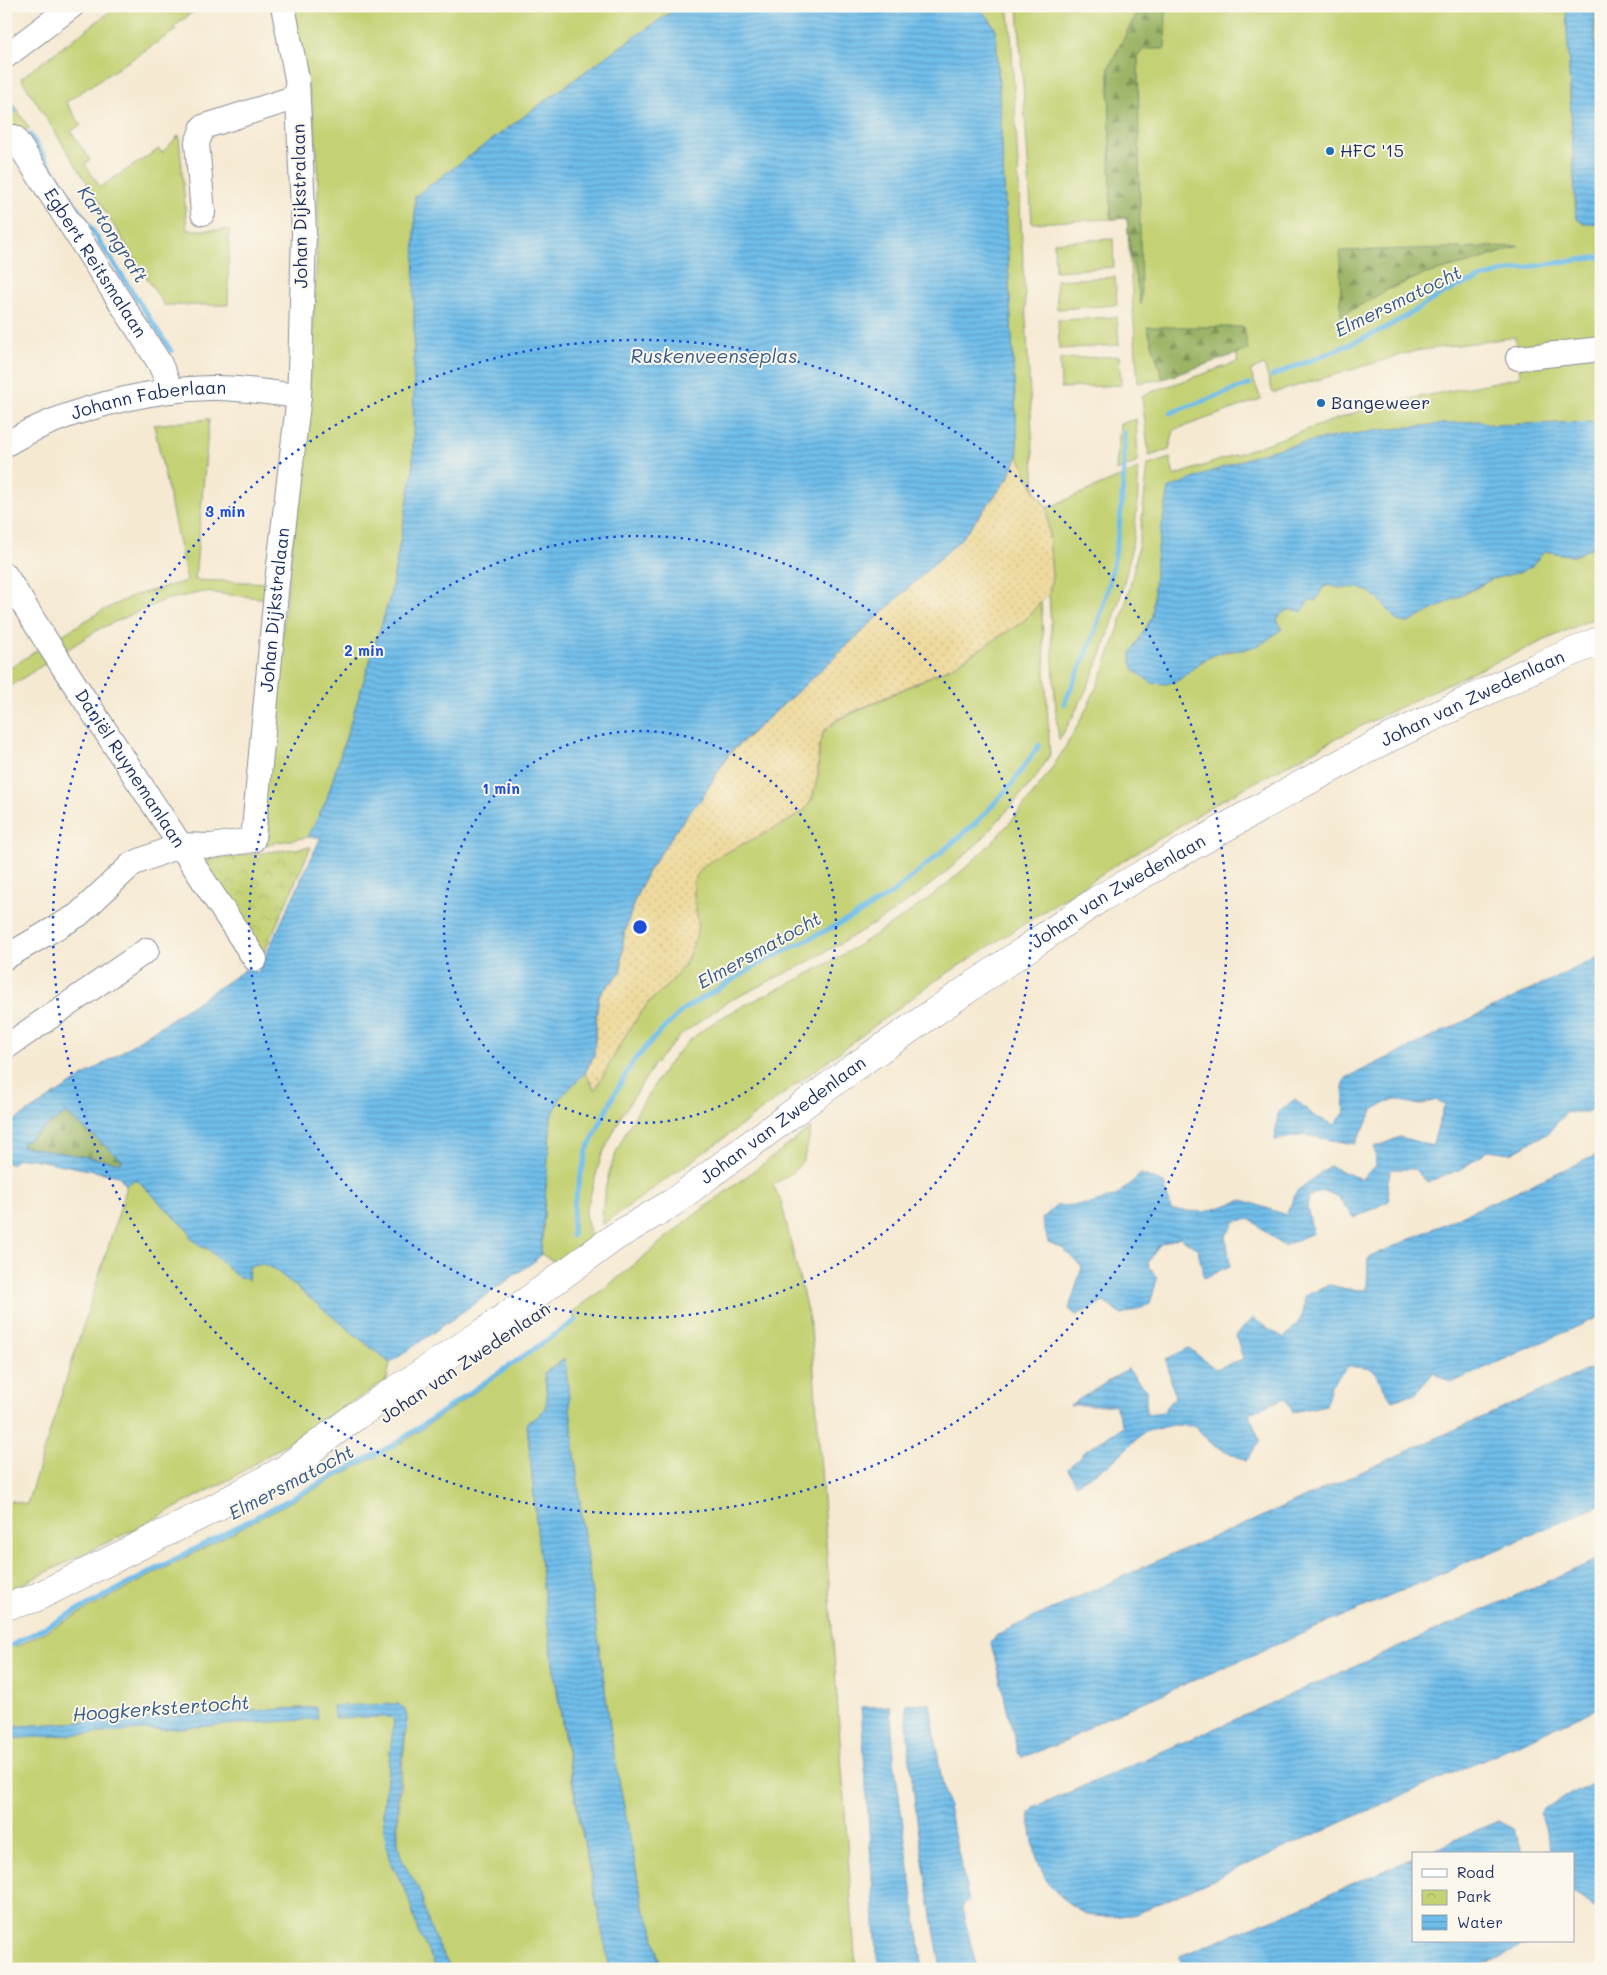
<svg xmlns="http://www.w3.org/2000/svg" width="1607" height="1975" font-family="Mali,sans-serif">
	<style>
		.grass { fill: #c4d274; stroke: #708069 }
		.forest { fill: url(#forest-firs); stroke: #5b7262 }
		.sand { fill: url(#sand-dots); stroke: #84847e }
		.park { fill: url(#park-crowns); stroke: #708069 }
		.water { fill: url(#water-rules); stroke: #4576a4; fill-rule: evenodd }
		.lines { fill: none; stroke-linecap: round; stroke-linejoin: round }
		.stream { stroke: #6fbdea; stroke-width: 5 }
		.minor-casing { stroke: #888c98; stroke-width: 26 }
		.major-casing { stroke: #888c98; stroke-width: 29 }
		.minor { stroke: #fff; stroke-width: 24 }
		.major { stroke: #fff; stroke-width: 28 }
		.ring { fill: none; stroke: #1d4ed8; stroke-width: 2.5; stroke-dasharray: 2.5 5 }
		.poi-dot { fill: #1f6fb2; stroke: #fbf7ec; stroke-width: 2 }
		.labels { text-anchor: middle; stroke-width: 4; stroke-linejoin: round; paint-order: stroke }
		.poi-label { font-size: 18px; fill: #1b2f5e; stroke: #fbf7ec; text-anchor: start }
		.street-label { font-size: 18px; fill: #1b2f5e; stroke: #fbf7ec }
		.water-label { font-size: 19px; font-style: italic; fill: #345a88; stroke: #fbf7ec }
		.centre { fill: #1d4ed8; stroke: #fbf7ec; stroke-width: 2.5 }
		.ring-label { font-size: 15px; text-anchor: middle; font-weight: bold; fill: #1d4ed8; stroke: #fbf7ec; stroke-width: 4; stroke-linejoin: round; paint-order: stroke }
	</style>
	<defs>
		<pattern id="forest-firs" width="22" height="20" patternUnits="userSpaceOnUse" patternTransform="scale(1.25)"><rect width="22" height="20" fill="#9bb466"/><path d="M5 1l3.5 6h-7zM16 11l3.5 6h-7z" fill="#7e9357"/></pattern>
		<pattern id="sand-dots" width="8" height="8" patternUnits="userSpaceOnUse" patternTransform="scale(1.25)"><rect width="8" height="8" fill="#eeda9e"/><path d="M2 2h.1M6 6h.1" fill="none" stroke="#ccbb8a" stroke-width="1.8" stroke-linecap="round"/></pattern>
		<pattern id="park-crowns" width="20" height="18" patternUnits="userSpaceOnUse" patternTransform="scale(1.25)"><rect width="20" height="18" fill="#c4d274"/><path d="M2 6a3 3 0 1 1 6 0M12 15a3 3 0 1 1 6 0" fill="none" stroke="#a8b567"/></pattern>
		<pattern id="water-rules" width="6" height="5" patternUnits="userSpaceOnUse" patternTransform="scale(1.25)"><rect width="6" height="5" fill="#6fbdea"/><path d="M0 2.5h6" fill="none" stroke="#5a9ac1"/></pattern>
	</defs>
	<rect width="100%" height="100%" fill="#fbf7ec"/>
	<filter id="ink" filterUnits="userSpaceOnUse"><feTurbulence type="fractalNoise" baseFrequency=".02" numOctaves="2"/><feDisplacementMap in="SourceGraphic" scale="10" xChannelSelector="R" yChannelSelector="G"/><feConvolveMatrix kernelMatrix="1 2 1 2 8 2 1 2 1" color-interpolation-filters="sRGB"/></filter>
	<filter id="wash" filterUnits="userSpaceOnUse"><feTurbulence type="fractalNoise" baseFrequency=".0096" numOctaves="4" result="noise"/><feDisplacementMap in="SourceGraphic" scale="20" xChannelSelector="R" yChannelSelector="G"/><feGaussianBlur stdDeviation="1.12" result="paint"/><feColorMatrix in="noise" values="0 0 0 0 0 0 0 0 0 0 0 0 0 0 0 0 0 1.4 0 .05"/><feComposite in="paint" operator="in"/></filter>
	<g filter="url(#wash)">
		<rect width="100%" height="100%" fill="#f5e9d2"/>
		<g class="grass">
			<path d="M 118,6 L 200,6 L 174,27 L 176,30 L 66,102 L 81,125 L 71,131 L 90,160 L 85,164 L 100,187 L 159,149 L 162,153 L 179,135 L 187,230 L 229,230 L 228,305 L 164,305 L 21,78 Z"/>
			<path d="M 290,6 L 680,6 L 608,55 L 415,196 L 413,471 L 390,597 L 326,801 L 308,837 L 257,846 L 308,412 L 318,235 L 318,166 L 313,111 Z"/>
			<path d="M 977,6 L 1008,6 L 1011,32 L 1035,491 L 1018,455 L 996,30 L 988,17 Z"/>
			<path d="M 1018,6 L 1143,6 L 1138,11 L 1109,67 L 1111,219 L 1127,218 L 1130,249 L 1137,284 L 1135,44 L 1163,6 L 1566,6 L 1576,218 L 1584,224 L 1601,223 L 1601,342 L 1517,353 L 1515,337 L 1415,351 L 1273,393 L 1264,365 L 1250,371 L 1261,399 L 1174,430 L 1169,450 L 1149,456 L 1142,397 L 1154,391 L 1238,362 L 1236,352 L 1148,329 L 1163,379 L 1138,383 L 1127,218 L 1032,223 Z"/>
			<path d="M 1594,6 L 1601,6 L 1601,176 Z"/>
			<path d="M 6,92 L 29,128 L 6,142 Z"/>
			<path d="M 1113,239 L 1114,267 L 1055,271 L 1054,242 Z"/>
			<path d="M 1115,277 L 1117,305 L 1057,309 L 1056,280 Z"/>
			<path d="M 1117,317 L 1119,345 L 1059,349 L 1058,320 Z"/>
			<path d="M 1601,352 L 1601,422 L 1493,425 L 1479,421 L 1400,428 L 1339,436 L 1258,455 L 1156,558 C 1155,572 1156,606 1152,617 C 1145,638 1124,647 1135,671 L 1179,680 C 1204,659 1210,652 1243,650 L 1282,612 L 1308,601 L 1316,600 L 1323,587 L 1330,585 C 1340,590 1347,587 1357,588 C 1373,589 1388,609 1397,621 L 1464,595 L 1492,579 L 1521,572 L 1532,566 L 1544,551 L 1574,556 L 1601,543 L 1601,615 L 1445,685 L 1341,736 L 1220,801 L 1111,868 L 929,985 L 738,1128 L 602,1225 C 602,1181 616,1146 639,1109 C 654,1086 668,1060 689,1041 C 725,1010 769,995 810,973 C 837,959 862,943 887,927 C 936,897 981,857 1018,813 C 1080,740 1118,652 1136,559 C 1142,528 1144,496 1148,465 L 1170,458 L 1174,476 L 1374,406 L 1520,377 L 1519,364 Z"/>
			<path d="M 1119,356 L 1121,385 L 1061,388 L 1060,359 Z"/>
			<path d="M 209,419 L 195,580 L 272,583 L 270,599 L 204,592 L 164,600 L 99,629 L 65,651 L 57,638 L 100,612 L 132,596 L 187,581 L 154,425 Z"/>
			<path d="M 1136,419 L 1138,462 L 1116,471 L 1120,424 Z"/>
			<path d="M 1138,469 C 1141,554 1104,669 1059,740 L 1056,713 L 1049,594 L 1052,577 L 1047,508 Z"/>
			<path d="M 1041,601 L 1050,755 L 1034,780 L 981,840 L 945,873 L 916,896 L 884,918 L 806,963 L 727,1002 L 682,1034 L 654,1065 L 622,1115 L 601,1157 L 585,1214 L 591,1236 L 557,1263 L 541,1254 L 551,1118 L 561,1097 L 585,1073 L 595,1090 L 628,1031 L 648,1003 L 669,984 L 698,924 L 694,898 L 694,881 L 701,868 L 715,858 L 785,823 L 805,810 L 812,799 L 818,775 L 819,745 L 824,731 L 838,720 L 953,666 L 1024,621 Z"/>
			<path d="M 40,648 L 49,661 L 6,689 L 6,671 Z"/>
			<path d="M 811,1128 C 804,1163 805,1166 773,1185 L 781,1201 L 811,1328 L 856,1969 L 661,1969 L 652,1924 L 644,1911 L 613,1749 L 582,1520 L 564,1359 L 544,1373 C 547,1400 554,1409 527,1423 C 535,1508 543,1593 555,1678 C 569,1776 590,1872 610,1969 L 451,1969 L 432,1934 L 422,1908 L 421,1897 L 400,1856 L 398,1846 L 398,1811 L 407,1719 L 405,1710 L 335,1718 L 391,1717 L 394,1720 L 383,1813 L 386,1843 L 389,1858 L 408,1896 L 418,1931 L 437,1969 L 6,1969 L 6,1739 L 318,1718 L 316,1707 L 6,1727 L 6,1648 L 20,1645 L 402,1443 L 574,1323 L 574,1311 L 618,1278 L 684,1223 Z"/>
			<path d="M 136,1179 L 189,1231 L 191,1238 L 207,1248 L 235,1275 L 248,1280 L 249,1267 L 263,1264 L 274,1269 L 390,1363 L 387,1380 L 232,1478 L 137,1528 L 6,1592 L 6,1500 L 27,1504 L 126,1190 L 126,1185 Z"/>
		</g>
		<g class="forest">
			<path d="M 1143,6 L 1166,6 L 1165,49 L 1144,49 L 1138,56 L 1141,305 L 1130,249 L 1127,218 L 1111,219 L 1109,67 L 1138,11 Z"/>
			<path d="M 1519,246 L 1476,261 L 1426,274 L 1389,289 L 1341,316 L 1340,251 Z"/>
			<path d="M 1147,327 L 1244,327 L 1248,350 L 1163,379 Z"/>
			<path d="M 66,1113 L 123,1160 L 121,1163 L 22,1146 L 23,1143 Z"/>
		</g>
		<path class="sand" d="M 1018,455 L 1035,491 L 1047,508 L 1052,577 L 1049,594 L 1041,601 L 1024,621 L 953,666 L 838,719 L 824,731 L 819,745 L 818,775 L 812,799 L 805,810 L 785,823 L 715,858 L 701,868 L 694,881 L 694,898 L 698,924 L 696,937 L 685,964 L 669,984 L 648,1003 L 628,1031 L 595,1090 L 585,1073 L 594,1055 L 596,1018 L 599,995 L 621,972 L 624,934 L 635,899 L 648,871 L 688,813 L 700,801 L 729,754 L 808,682 L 961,539 L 1007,480 Z"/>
		<path class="park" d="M 311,847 L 262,957 L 202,860 Z"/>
		<g class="water">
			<path d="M 680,6 L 977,6 L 988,17 L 996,30 L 1018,455 L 1007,480 L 961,539 L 808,682 L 729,753 L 700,801 L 688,813 L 648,871 L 635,899 L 624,934 L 621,972 L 599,995 L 596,1018 L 594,1055 L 585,1073 L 561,1097 L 551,1118 L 541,1254 L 536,1260 L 390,1363 L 274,1269 L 263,1264 L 249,1267 L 248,1271 L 248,1280 L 235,1275 L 207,1248 L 203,1248 L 191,1238 L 189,1231 L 136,1179 L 126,1185 L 119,1176 L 28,1158 L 17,1159 L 11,1165 L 6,1162 L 6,1126 L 123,1051 L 251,966 L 257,974 L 321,837 L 308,837 L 326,801 L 390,597 L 413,471 L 415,196 L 608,55 ZM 66,1113 L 122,1160 L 121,1163 L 22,1146 L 23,1143 Z"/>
			<path d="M 1566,6 L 1594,6 L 1601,176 L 1601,223 L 1584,224 L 1576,218 Z"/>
			<path d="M 1479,421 L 1493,425 L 1601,422 L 1601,543 L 1574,556 L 1544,551 L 1532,566 L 1521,572 L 1492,579 L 1408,623 L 1397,621 C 1388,609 1373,589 1357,588 C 1346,587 1340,590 1330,585 L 1323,587 L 1316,600 L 1308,601 L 1302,612 C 1291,608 1285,609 1277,619 L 1282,629 L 1262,644 L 1243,650 L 1223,651 L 1203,660 L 1179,680 L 1166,684 L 1152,683 L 1135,671 L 1131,663 L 1131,653 L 1152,617 L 1156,558 L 1169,488 C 1199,477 1229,464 1259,454 C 1330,433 1405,427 1479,421 Z"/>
			<path d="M 1601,956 L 1601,1105 L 1586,1112 L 1566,1112 L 1548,1133 L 1511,1153 L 1488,1150 L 1462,1169 L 1427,1182 L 1414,1169 L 1391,1169 L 1387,1184 L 1389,1201 L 1354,1218 L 1338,1197 L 1323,1190 L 1309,1196 L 1307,1208 L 1313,1233 L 1283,1246 L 1251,1219 L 1235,1221 L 1226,1236 L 1230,1266 L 1204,1278 L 1198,1249 L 1180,1237 L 1159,1245 L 1148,1263 L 1157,1279 L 1150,1304 L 1122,1315 L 1104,1302 L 1076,1315 L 1069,1309 L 1082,1267 L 1062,1248 L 1048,1242 L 1042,1219 L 1056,1206 L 1091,1204 L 1116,1196 L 1141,1174 L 1164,1183 L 1171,1210 L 1205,1212 L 1243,1200 L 1286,1215 L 1297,1191 L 1329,1166 L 1361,1179 L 1376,1166 L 1375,1147 L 1400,1137 L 1432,1146 L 1445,1104 L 1436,1100 L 1419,1105 L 1394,1099 L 1374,1109 L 1355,1144 L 1303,1135 L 1275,1140 L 1278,1112 L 1295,1099 L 1314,1116 L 1335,1125 L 1345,1112 L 1343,1088 L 1346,1078 Z"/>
			<path d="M 1601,1153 L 1601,1316 L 1451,1383 L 1434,1372 L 1416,1393 L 1392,1400 L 1372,1369 L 1348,1366 L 1331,1385 L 1326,1405 L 1293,1412 L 1285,1398 L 1249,1413 L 1260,1441 L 1246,1461 L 1212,1444 L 1195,1426 L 1173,1425 L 1144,1432 L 1111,1463 L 1076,1484 L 1068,1469 L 1084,1452 L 1123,1427 L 1115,1405 L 1070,1405 L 1128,1369 L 1146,1390 L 1146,1414 L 1163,1412 L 1175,1397 L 1166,1359 L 1189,1348 L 1215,1369 L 1243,1359 L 1236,1336 L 1252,1318 L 1284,1338 C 1298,1323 1306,1318 1304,1296 L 1330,1285 L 1347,1289 L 1367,1290 L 1368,1258 Z"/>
			<path d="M 565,1359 L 582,1520 L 613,1749 L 644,1911 L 652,1924 L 661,1969 L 610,1969 C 590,1873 571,1778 556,1682 C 542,1596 535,1509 527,1422 C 553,1412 547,1397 544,1373 Z"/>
			<path d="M 1601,1364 L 1601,1505 L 1097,1722 L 1067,1741 L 1022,1757 L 1018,1753 L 991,1643 L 998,1634 L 1172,1554 L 1241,1526 Z"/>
			<path d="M 1601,1558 L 1601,1707 L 1136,1914 C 1120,1916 1103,1919 1086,1914 C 1081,1912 1075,1907 1070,1904 C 1038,1882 1033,1849 1029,1813 L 1034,1808 Z"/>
			<path d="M 930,1703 L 941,1776 L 969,1901 L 963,1904 L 962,1909 L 977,1969 L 941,1969 C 926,1881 910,1793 906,1704 Z"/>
			<path d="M 399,1704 L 405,1710 L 407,1719 C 403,1755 391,1820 400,1853 C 404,1869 418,1882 422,1898 C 427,1923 437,1947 451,1969 L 437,1969 L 418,1931 L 408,1896 L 389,1858 L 386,1843 L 383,1814 L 394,1720 L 391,1717 L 334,1718 L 333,1706 Z"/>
			<path d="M 890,1706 L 895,1767 L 923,1969 L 878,1969 L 861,1707 Z"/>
			<path d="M 316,1707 L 318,1719 L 6,1739 L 6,1727 Z"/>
			<path d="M 1601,1780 L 1601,1904 L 1595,1907 L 1573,1893 L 1573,1854 L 1553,1854 L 1540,1815 L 1544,1807 Z"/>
			<path d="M 1498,1821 L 1513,1829 L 1524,1854 L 1423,1854 Z"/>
			<path d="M 1413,1858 L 1413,1941 L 1535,1941 L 1473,1969 L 1182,1969 L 1180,1956 L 1287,1913 Z"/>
		</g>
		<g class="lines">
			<g class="stream">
				<path d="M 6,98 L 15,111"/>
				<path d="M 30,135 L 171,351"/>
				<path d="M 1272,376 C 1310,360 1350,346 1387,327 C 1415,312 1440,292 1470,282 C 1511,267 1558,263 1601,257"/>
				<path d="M 1170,413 L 1250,384"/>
				<path d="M 1064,704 C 1074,680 1087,656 1095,631 C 1118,565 1125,501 1124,432"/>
				<path d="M 572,1236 L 574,1204 L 587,1150 L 614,1095 L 633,1062 L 654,1038 L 684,1009 L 763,962 L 855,916 L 894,892 L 977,822 L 1012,784 L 1039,745"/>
				<path d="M 6,1648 L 395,1444 L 576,1320"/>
			</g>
		</g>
	</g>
	<g filter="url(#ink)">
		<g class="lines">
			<g class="minor-casing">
				<g id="minor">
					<path d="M 6,56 L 72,6"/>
					<path id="s1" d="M 14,137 L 159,362 L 172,391"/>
					<path d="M 203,213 L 197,143 L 203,127 L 297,97"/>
					<path d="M 1518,358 L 1601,349"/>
					<path id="s2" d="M 6,444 C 61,411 147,389 211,388 C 240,387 270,393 299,396"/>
					<path id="s3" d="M 6,576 L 47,642 L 255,959"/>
					<path id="s4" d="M 6,957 L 78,915 L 132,864 L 180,845 L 211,846 L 253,840 L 277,582 L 299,396 L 300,373 L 304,233 L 297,79 L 283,6"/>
					<path d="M 6,1047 L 147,950"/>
				</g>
			</g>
			<g class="major-casing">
				<g id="major">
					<path id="s5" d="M 290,1465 L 356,1416 L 487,1330 L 615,1237 L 672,1203 L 853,1068 L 1099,899 L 1293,789 L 1377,744 L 1537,667 L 1601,640"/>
					<path d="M 6,1606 L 33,1599 L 207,1512 L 307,1457"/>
				</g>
			</g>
			<use href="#minor" class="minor"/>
			<use href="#major" class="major"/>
		</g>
	</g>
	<g class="ring">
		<circle cx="640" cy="927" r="196"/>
		<circle cx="640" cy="927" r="391"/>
		<circle cx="640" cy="927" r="587"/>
	</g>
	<g class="poi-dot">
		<circle cx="1330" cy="151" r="5"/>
		<circle cx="1321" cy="403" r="5"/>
	</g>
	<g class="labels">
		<g class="poi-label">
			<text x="1340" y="157">HFC '15</text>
			<text x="1331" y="409">Bangeweer</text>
		</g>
		<g class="street-label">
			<text transform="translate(300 206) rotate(-91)" y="6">Johan Dijkstralaan</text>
			<text dy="6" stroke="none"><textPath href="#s1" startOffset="150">Egbert Reitsmalaan</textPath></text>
			<text dy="6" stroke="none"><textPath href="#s2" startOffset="151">Johann Faberlaan</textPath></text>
			<text dy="6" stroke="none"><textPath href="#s4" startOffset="514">Johan Dijkstralaan</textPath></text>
			<text dy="6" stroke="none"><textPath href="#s5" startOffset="1412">Johan van Zwedenlaan</textPath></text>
			<text dy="6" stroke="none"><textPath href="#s3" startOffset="229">Daniël Ruynemanlaan</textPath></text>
			<text dy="6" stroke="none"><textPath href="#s5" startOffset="1008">Johan van Zwedenlaan</textPath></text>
			<text dy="6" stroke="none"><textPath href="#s5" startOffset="602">Johan van Zwedenlaan</textPath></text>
			<text transform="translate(465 1363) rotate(-34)" y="6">Johan van Zwedenlaan</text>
		</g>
		<g class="water-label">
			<text transform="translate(113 234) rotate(57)" y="7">Kartongraft</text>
			<text transform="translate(1398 301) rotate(-26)" y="7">Elmersmatocht</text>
			<text x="714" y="363">Ruskenveenseplas</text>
			<text transform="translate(759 950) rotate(-29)" y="7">Elmersmatocht</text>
			<text transform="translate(291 1482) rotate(-28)" y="7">Elmersmatocht</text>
			<text transform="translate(161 1708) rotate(-4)" y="7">Hoogkerkstertocht</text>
		</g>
	</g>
	<circle cx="640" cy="927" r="8" class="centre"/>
	<g class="ring-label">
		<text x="225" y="517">3 min</text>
		<text x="364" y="656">2 min</text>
		<text x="501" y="794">1 min</text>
	</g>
	<rect width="1607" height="1975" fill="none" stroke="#fbf7ec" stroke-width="25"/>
	<rect x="1412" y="1852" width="162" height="90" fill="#fbf7ec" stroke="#a1a7b3"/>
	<rect x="1422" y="1869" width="25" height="8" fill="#ffffff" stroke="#a1a7b3"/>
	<text x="1457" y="1878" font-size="15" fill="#1b2f5e">Road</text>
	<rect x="1422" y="1890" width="25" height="15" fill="url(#park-crowns)" stroke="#a1a7b3"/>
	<text x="1457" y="1902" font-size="15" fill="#1b2f5e">Park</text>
	<rect x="1422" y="1915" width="25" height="15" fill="url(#water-rules)" stroke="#a1a7b3"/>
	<text x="1457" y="1928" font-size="15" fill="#1b2f5e">Water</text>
</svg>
